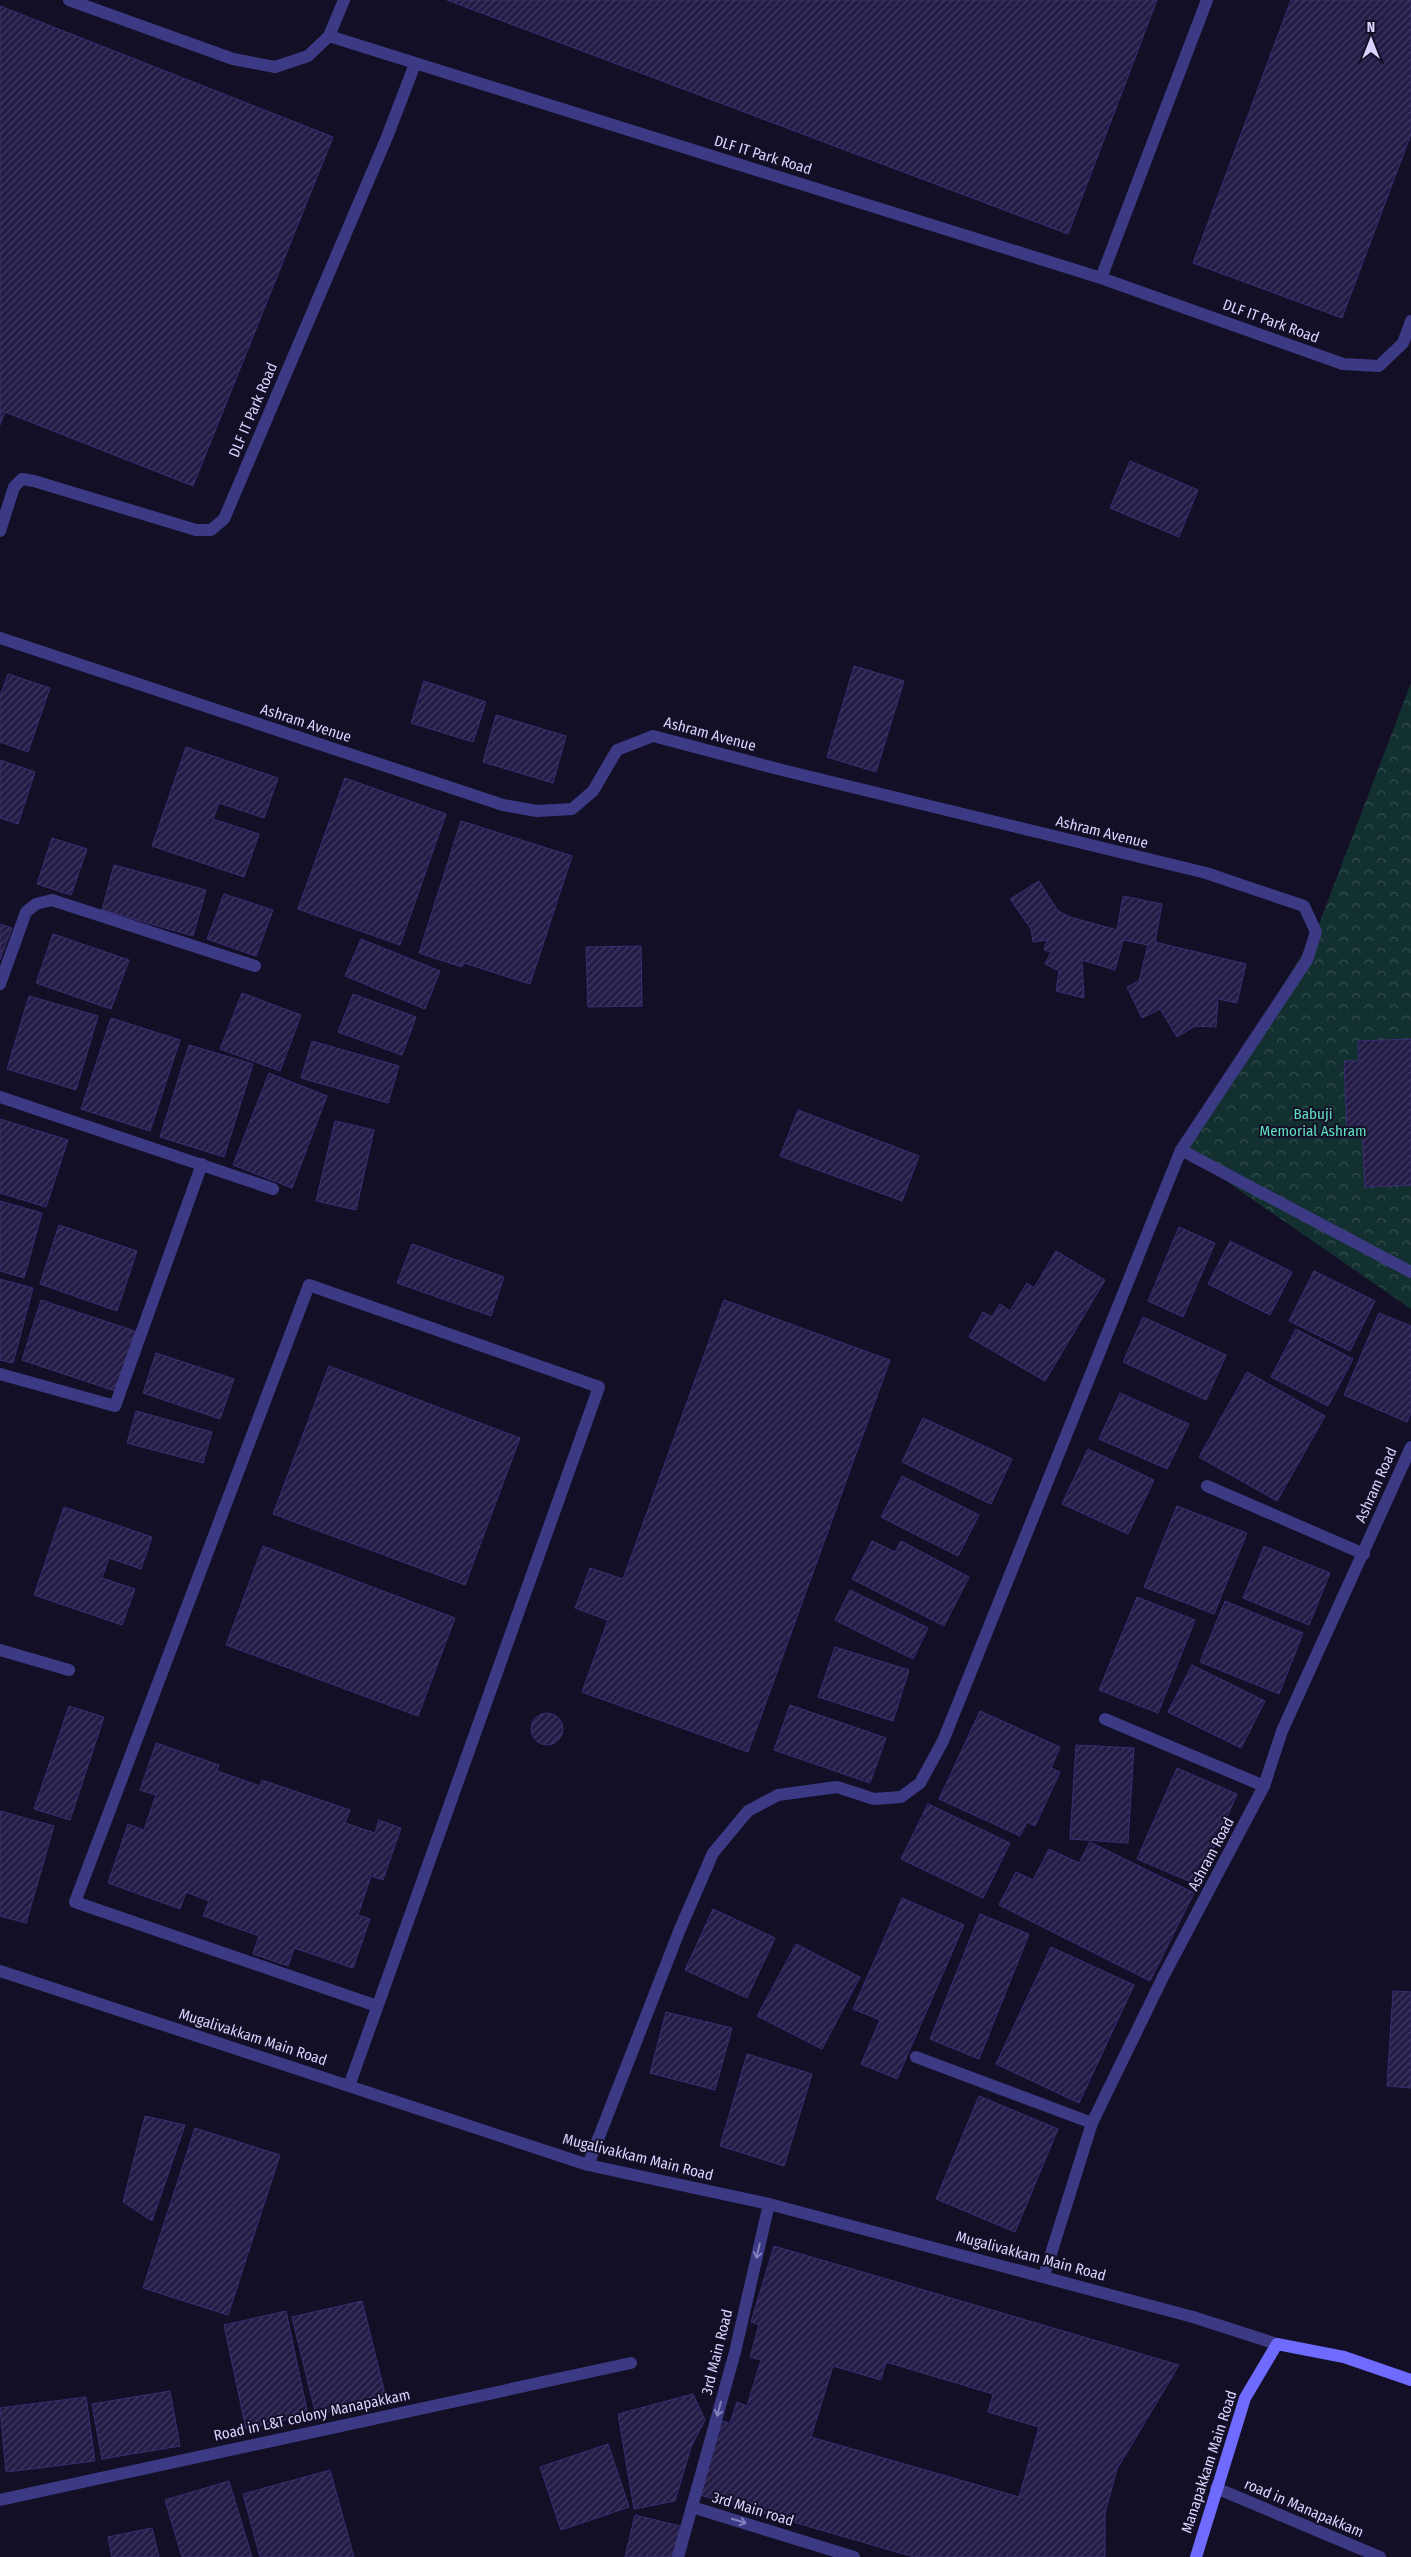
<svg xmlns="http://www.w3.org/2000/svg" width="1411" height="2557" font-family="'Fira Sans Condensed',sans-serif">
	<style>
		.forest { fill: url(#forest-crowns) }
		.building { fill: url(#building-hatch); stroke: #3b2d73; fill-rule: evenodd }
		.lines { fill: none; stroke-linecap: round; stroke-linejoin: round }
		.service { stroke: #3d3a85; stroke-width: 12 }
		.minor { stroke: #3d3a85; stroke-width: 12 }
		.secondary { stroke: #6f6bff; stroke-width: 12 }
		.oneway { stroke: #837fbc }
		.labels { text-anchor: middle; stroke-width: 4; stroke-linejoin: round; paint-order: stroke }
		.street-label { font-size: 15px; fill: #d9d4ff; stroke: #130f26 }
		.park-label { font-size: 15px; fill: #5fe0c0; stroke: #130f26 }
	</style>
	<defs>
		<pattern id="forest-crowns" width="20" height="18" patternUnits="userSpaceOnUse" patternTransform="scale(1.25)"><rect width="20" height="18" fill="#12302f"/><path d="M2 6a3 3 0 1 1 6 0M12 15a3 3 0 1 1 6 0" fill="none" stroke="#344d4e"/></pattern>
		<pattern id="building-hatch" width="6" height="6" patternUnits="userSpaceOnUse" patternTransform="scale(1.25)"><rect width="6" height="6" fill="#241b47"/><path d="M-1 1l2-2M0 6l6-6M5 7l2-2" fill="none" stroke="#433b63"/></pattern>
	</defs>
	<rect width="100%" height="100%" fill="#130f26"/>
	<path class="forest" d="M 1411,683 L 1411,1309 L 1181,1150 L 1316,932 Z"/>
	<g class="building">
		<path d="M 447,0 L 1157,0 L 1068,234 Z"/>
		<path d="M 1291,0 L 1411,0 L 1411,134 L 1342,318 L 1193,263 Z"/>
		<path d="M 0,6 L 333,137 L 193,486 L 5,412 L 0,425 Z"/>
		<path d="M 1130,461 L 1198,490 L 1179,537 L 1110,508 Z"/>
		<path d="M 854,666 L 904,681 L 876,772 L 827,757 Z"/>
		<path d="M 8,674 L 50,688 L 28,752 L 0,742 L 0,696 Z"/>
		<path d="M 424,681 L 486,702 L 473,742 L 411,723 Z"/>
		<path d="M 496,715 L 566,736 L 553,783 L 483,762 Z"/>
		<path d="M 186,747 L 278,778 L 264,818 L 219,803 L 213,819 L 259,834 L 244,877 L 152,846 Z"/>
		<path d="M 0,760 L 35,772 L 18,824 L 0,818 Z"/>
		<path d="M 345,778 L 446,814 L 400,945 L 298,909 Z"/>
		<path d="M 461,821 L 572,856 L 530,984 L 464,963 L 462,967 L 419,953 Z"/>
		<path d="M 52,838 L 87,849 L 71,895 L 37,884 Z"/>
		<path d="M 114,865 L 206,890 L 193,936 L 102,910 Z"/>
		<path d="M 1039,881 L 1058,911 L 1070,917 L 1117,930 L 1123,896 L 1162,904 L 1155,942 L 1246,964 L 1237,1003 L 1218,999 L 1216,1027 L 1195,1026 L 1177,1037 L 1160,1009 L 1142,1018 L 1127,987 L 1139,981 L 1148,945 L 1123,940 L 1115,970 L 1082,960 L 1084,998 L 1056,991 L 1059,971 L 1045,964 L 1051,952 L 1044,950 L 1047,940 L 1033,942 L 1031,929 L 1010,899 Z"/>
		<path d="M 224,894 L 273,910 L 256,956 L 207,939 Z"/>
		<path d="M 0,924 L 12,928 L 0,960 Z"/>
		<path d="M 53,934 L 129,960 L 111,1009 L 36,983 Z"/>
		<path d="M 361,939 L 440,971 L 425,1009 L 345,976 Z"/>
		<path d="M 641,946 L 642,1006 L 588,1007 L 586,947 Z"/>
		<path d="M 242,993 L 301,1015 L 280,1071 L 220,1049 Z"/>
		<path d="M 353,994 L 416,1017 L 402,1055 L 338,1032 Z"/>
		<path d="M 29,996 L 98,1016 L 76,1090 L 7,1069 Z"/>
		<path d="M 111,1018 L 180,1040 L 150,1131 L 81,1109 Z"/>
		<path d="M 1411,1039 L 1411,1185 L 1365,1187 L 1362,1128 L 1347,1129 L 1344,1061 L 1359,1061 L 1358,1041 Z"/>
		<path d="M 312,1041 L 399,1066 L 388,1103 L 301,1078 Z"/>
		<path d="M 189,1045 L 253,1064 L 224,1157 L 160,1137 Z"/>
		<path d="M 269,1073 L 327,1096 L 292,1188 L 233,1165 Z"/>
		<path d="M 798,1110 L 919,1156 L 902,1201 L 780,1156 Z"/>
		<path d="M 0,1119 L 68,1140 L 46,1207 L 0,1193 Z"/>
		<path d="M 335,1121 L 374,1130 L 356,1210 L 316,1201 Z"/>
		<path d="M 0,1201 L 42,1213 L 24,1278 L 0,1271 Z"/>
		<path d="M 59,1225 L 137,1251 L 117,1311 L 40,1284 Z"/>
		<path d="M 1179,1227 L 1215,1243 L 1183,1317 L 1148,1301 Z"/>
		<path d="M 1230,1241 L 1292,1272 L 1270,1315 L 1208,1284 Z"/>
		<path d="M 412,1244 L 504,1277 L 491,1316 L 397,1283 Z"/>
		<path d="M 1056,1251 L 1105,1280 L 1045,1381 L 969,1337 L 983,1312 L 992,1317 L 1000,1304 L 1010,1311 L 1027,1283 L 1034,1288 Z"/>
		<path d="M 1314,1271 L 1375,1301 L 1350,1351 L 1289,1321 Z"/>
		<path d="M 0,1279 L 33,1288 L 13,1363 L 0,1360 Z"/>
		<path d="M 41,1300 L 135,1331 L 115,1391 L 22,1360 Z"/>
		<path d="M 724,1300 L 890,1360 L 748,1752 L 582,1692 L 608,1620 L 575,1608 L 590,1568 L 623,1579 Z"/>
		<path d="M 1379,1313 L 1411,1326 L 1411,1413 L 1407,1422 L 1344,1395 Z"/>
		<path d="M 1143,1317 L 1226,1355 L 1206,1400 L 1123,1362 Z"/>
		<path d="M 1296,1329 L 1353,1359 L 1328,1406 L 1271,1377 Z"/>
		<path d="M 156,1353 L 234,1379 L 220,1419 L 143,1393 Z"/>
		<path d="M 329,1366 L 520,1438 L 465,1585 L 273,1514 Z"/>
		<path d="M 1247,1372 L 1325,1416 L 1277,1501 L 1199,1457 Z"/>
		<path d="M 1120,1393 L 1189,1424 L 1167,1469 L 1099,1439 Z"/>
		<path d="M 136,1411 L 212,1432 L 203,1463 L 127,1443 Z"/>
		<path d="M 923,1418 L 1012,1459 L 991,1504 L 902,1462 Z"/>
		<path d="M 1088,1449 L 1154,1480 L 1128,1534 L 1062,1504 Z"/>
		<path d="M 902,1476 L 979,1515 L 958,1556 L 881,1517 Z"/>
		<path d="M 1177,1506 L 1247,1533 L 1214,1614 L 1144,1587 Z"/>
		<path d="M 64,1507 L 152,1537 L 141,1569 L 109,1558 L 102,1578 L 135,1589 L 122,1625 L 34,1595 Z"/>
		<path d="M 872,1541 L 895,1552 L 901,1541 L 969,1577 L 944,1626 L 852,1579 Z"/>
		<path d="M 263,1546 L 455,1618 L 418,1716 L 226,1645 Z"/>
		<path d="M 1264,1546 L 1330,1573 L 1309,1625 L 1243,1598 Z"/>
		<path d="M 850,1590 L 928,1628 L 913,1659 L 835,1620 Z"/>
		<path d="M 1137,1597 L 1195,1620 L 1158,1713 L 1099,1690 Z"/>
		<path d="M 1225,1601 L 1303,1633 L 1279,1694 L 1200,1662 Z"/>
		<path d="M 835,1647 L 909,1670 L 893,1721 L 818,1697 Z"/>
		<path d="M 1192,1665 L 1265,1701 L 1241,1748 L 1168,1712 Z"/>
		<path d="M 790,1705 L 886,1738 L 870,1783 L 774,1750 Z"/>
		<path d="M 69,1706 L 104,1717 L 70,1820 L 34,1809 Z"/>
		<path d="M 980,1711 L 1060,1747 L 1051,1768 L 1060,1772 L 1035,1826 L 1027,1822 L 1020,1836 L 939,1799 Z"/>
		<circle cx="547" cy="1729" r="16"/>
		<path d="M 156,1743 L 219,1765 L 217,1771 L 260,1786 L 262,1780 L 350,1810 L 345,1823 L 375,1833 L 379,1820 L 401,1828 L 383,1880 L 371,1876 L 358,1915 L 370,1919 L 353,1968 L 294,1948 L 288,1966 L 253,1954 L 259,1936 L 203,1916 L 209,1901 L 186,1892 L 180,1909 L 108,1883 L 128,1824 L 144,1830 L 156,1795 L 140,1790 Z"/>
		<path d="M 1076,1745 L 1134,1748 L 1128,1843 L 1070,1839 Z"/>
		<path d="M 1177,1768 L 1237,1794 L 1198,1885 L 1137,1859 Z"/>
		<path d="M 928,1804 L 1010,1843 L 983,1898 L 901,1859 Z"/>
		<path d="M 0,1811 L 54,1826 L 26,1923 L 0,1916 Z"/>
		<path d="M 1090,1842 L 1194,1893 L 1150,1981 L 999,1905 L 1016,1872 L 1033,1880 L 1049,1849 L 1079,1863 Z"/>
		<path d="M 902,1898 L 964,1925 L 897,2079 L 861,2064 L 880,2020 L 853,2009 Z"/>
		<path d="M 713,1909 L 775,1938 L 747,1998 L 685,1970 Z"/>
		<path d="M 980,1914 L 1029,1934 L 979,2059 L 930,2039 Z"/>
		<path d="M 796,1944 L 860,1977 L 822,2049 L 757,2016 Z"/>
		<path d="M 1051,1947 L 1134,1985 L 1079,2103 L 996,2064 Z"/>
		<path d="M 1393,1991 L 1411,1992 L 1411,2088 L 1387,2086 Z"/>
		<path d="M 666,2012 L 732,2028 L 715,2090 L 650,2073 Z"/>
		<path d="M 747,2054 L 812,2074 L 784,2166 L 720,2146 Z"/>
		<path d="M 979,2096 L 1058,2129 L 1015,2232 L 936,2199 Z"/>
		<path d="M 145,2116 L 185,2125 L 152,2221 L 123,2202 Z"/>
		<path d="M 195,2128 L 280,2155 L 228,2315 L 143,2288 Z"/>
		<path d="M 774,2246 L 1179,2365 L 1117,2469 L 1105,2513 L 1105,2557 L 914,2557 L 700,2495 L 722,2421 L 730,2423 L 737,2402 L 747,2406 L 761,2360 L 750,2357 L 759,2325 L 751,2322 ZM 886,2362 L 993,2394 L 988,2412 L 1039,2427 L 1019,2497 L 811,2437 L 833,2366 L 881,2380 Z"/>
		<path d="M 362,2301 L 386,2398 L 316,2415 L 292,2317 Z"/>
		<path d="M 286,2311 L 308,2415 L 246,2429 L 224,2325 Z"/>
		<path d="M 170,2391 L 180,2446 L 102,2459 L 92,2404 Z"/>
		<path d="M 693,2394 L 705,2420 L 691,2447 L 675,2501 L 634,2509 L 618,2414 Z"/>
		<path d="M 86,2397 L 95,2461 L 6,2472 L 0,2408 Z"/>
		<path d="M 608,2444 L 629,2507 L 561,2530 L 540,2467 Z"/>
		<path d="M 330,2470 L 354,2557 L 260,2557 L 243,2494 Z"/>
		<path d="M 229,2481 L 252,2557 L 182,2557 L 165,2500 Z"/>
		<path d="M 635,2515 L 680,2526 L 673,2557 L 625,2557 Z"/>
		<path d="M 152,2528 L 159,2557 L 112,2557 L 108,2537 Z"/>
	</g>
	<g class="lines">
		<g class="service">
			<path d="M 69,0 L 233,59 L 275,67 L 308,56 L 329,36 L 344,0"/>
			<path d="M 329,36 L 1101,278 L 1343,364 L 1379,366 L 1403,343 L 1411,321"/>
			<path d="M 1101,278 L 1207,0"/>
			<path d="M 0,531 L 14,487 L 22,479 L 34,481 L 196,530 L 211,530 L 224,519 L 387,137 L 415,64"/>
			<path d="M 349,2086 L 599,1387 L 309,1285 L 75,1902 L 377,2006"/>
		</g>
		<g class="minor">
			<path d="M 0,638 L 503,805 L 537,811 L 572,809 L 593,791 L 617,750 L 653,736 L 782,770 L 1206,873 L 1304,906 L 1316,932 L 1307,960 L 1181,1150 L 943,1741 L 920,1783 L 901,1797 L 874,1799 L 837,1787 L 778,1795 L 748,1811 L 713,1853 L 680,1929 L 588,2165"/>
			<path d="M 0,984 L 26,912 L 36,904 L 52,900 L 255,966"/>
			<path d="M 0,1097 L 273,1189"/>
			<path d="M 1181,1150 L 1411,1272"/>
			<path d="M 0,1374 L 115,1406 L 202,1164"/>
			<path d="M 1207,1486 L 1364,1554"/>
			<path d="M 0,1650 L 69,1670"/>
			<path d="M 1105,1719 L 1264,1786"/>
			<path d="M 0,1971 L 588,2165 L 769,2204 L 1193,2317 L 1277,2344"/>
			<path d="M 916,2057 L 1092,2123"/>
			<path d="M 1044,2276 L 1092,2123 L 1163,1977 L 1264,1786 L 1282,1731 L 1411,1447"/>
			<path d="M 1216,2488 L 1380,2557"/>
			<path d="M 0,2500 L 631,2363"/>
			<path d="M 692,2507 L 854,2557"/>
			<path d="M 678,2557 L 735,2352 L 769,2204"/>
		</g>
		<path class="secondary" d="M 1196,2557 L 1245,2398 L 1277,2344 L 1344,2357 L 1411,2380"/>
	</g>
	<defs><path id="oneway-shaft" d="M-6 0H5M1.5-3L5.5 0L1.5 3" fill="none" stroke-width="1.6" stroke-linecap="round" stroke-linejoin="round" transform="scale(1.25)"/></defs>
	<g class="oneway">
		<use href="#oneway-shaft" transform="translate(758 2251) rotate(103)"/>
		<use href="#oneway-shaft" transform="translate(719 2409) rotate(105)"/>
		<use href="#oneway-shaft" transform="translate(739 2521) rotate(17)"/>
	</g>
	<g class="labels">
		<g class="street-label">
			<text transform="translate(763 155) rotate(17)" y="5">DLF IT Park Road</text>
			<text transform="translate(1271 321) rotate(20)" y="5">DLF IT Park Road</text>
			<text transform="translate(253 410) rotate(-67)" y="5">DLF IT Park Road</text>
			<text transform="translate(306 723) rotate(18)" y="5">Ashram Avenue</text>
			<text transform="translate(710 734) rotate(15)" y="5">Ashram Avenue</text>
			<text transform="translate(1102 832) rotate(14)" y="5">Ashram Avenue</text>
			<text transform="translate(1376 1485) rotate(-66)" y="5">Ashram Road</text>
			<text transform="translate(1211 1854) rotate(-62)" y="5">Ashram Road</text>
			<text transform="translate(253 2037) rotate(18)" y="5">Mugalivakkam Main Road</text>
			<text transform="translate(638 2157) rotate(14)" y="5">Mugalivakkam Main Road</text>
			<text transform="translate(1031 2256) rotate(15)" y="5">Mugalivakkam Main Road</text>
			<text transform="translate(717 2352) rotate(-76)" y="5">3rd Main Road</text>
			<text transform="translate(312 2415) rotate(-12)" y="5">Road in L&amp;T colony Manapakkam</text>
			<text transform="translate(1209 2462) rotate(-72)" y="5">Manapakkam Main Road</text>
			<text transform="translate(1304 2508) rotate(23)" y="5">road in Manapakkam</text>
			<text transform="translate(753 2509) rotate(17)" y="5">3rd Main road</text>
		</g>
		<g class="park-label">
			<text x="1313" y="1119">Babuji<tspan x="1313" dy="17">Memorial Ashram</tspan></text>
		</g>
	</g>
	<g transform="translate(1371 40)" stroke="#130f26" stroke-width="4" paint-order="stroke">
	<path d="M0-4L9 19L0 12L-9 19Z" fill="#d9d4ff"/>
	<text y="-8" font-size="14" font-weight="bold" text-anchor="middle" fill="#d9d4ff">N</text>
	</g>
</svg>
